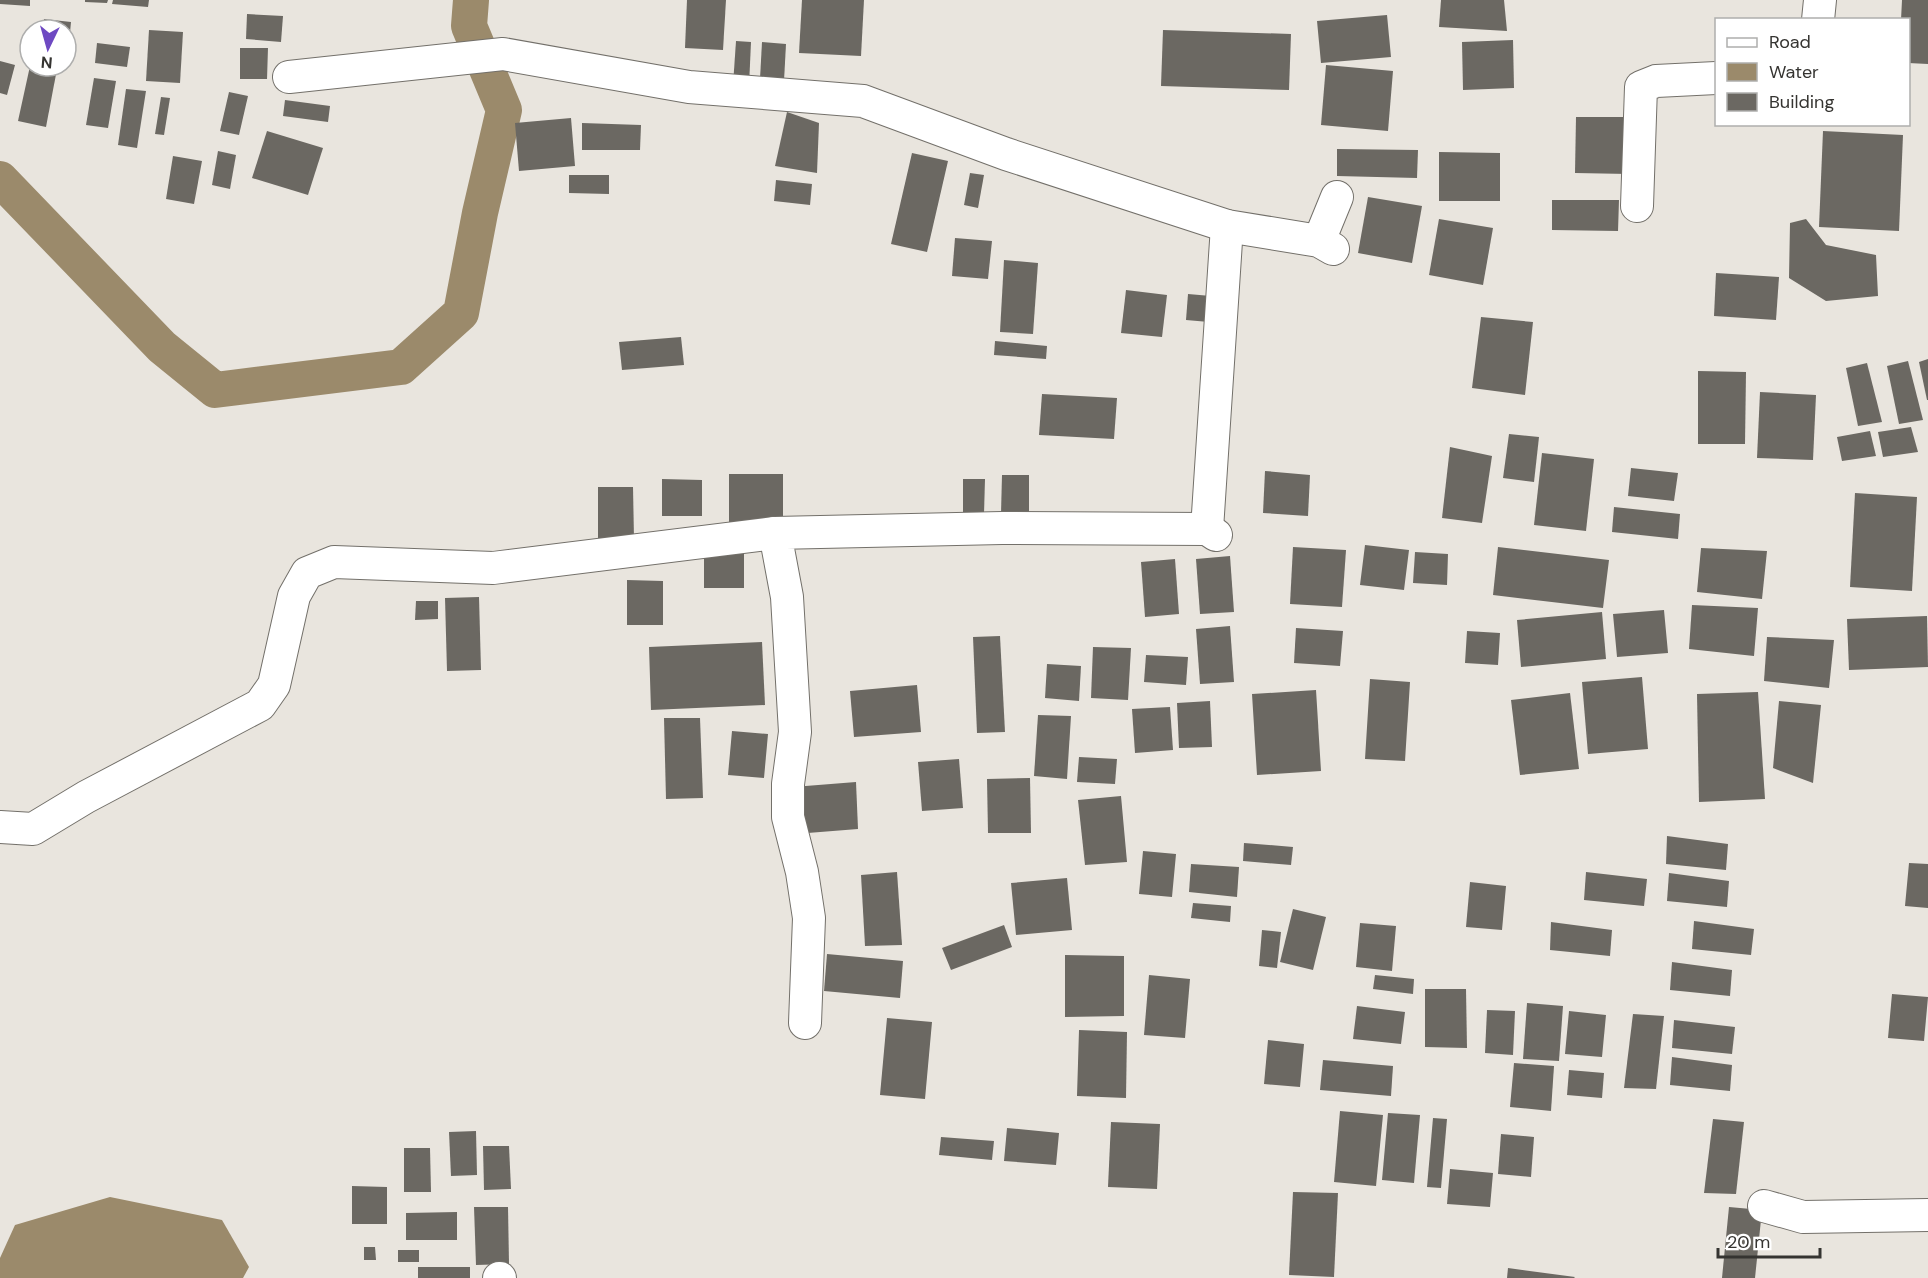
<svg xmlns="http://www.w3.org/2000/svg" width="1928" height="1278" font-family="'DM Sans',sans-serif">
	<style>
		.water { fill: #9b8a6b }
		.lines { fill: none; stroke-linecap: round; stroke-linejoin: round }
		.canal { stroke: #9b8a6b; stroke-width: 36 }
		.building { fill: #6b6862 }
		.minor-casing { stroke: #73706a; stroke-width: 34 }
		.minor { stroke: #fff; stroke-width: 32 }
	</style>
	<rect width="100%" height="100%" fill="#e9e5de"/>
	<path class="water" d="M 110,1197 L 222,1220 L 249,1267 L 243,1278 L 0,1278 L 0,1258 L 15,1225 Z"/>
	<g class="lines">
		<path class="canal" d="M 0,179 L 162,347 L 215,390 L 401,367 L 461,313 L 480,213 L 504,110 L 469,26 L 471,0"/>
	</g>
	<g class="building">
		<path d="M 0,0 L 30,0 L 30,6 L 0,4 Z"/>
		<path d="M 85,0 L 108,0 L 107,3 L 85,2 Z"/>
		<path d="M 113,0 L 149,0 L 148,7 L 112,4 Z"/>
		<path d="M 687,0 L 726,0 L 723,50 L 685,48 Z"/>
		<path d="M 802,0 L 864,0 L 861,56 L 799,53 Z"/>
		<path d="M 1441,0 L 1504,0 L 1507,31 L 1439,27 Z"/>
		<path d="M 1902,0 L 1928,0 L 1928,64 L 1908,63 L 1908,20 L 1901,20 Z"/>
		<path d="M 247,14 L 283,16 L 281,42 L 246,39 Z"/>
		<path d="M 1387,15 L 1391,57 L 1321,63 L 1317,21 Z"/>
		<path d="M 44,19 L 71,22 L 69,43 L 66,43 L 66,30 L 43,30 Z"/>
		<path d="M 149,30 L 183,32 L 180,83 L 146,81 Z"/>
		<path d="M 1163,30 L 1291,34 L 1289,90 L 1161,86 Z"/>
		<path d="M 1513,40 L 1514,88 L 1463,90 L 1462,42 Z"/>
		<path d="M 736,41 L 751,42 L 749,86 L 733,85 Z"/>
		<path d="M 762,42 L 786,44 L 784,81 L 760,79 Z"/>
		<path d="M 97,43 L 130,47 L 127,67 L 95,63 Z"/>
		<path d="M 240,48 L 268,48 L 267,79 L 240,79 Z"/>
		<path d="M 0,61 L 15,65 L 7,95 L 0,93 Z"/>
		<path d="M 1326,65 L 1393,71 L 1388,131 L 1321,125 Z"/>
		<path d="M 30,66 L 57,69 L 46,127 L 18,121 Z"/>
		<path d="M 94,78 L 116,81 L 108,128 L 86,125 Z"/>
		<path d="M 126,89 L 146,91 L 137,148 L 118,145 Z"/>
		<path d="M 229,92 L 248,96 L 239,135 L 220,131 Z"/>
		<path d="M 161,97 L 170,98 L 164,135 L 155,134 Z"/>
		<path d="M 285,100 L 330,106 L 328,122 L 283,116 Z"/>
		<path d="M 787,112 L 819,123 L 817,173 L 775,166 Z"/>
		<path d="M 1576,117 L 1630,117 L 1629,174 L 1575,173 Z"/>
		<path d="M 571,118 L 575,166 L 519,171 L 515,123 Z"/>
		<path d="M 582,123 L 641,125 L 640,150 L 582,150 Z"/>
		<path d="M 267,131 L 323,148 L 308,195 L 252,178 Z"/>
		<path d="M 1823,131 L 1903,135 L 1899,231 L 1819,227 Z"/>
		<path d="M 1337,149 L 1418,150 L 1417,178 L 1337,176 Z"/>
		<path d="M 218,151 L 236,155 L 230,189 L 212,185 Z"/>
		<path d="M 1439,152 L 1500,153 L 1500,201 L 1439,201 Z"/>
		<path d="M 912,153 L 948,161 L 927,252 L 891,244 Z"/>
		<path d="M 173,156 L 202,161 L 194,204 L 166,199 Z"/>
		<path d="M 970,173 L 984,175 L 978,208 L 964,205 Z"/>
		<path d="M 569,175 L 609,175 L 609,194 L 569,193 Z"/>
		<path d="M 776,180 L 812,184 L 810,205 L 774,201 Z"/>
		<path d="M 1368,197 L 1422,206 L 1412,263 L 1358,253 Z"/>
		<path d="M 1552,200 L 1619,200 L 1618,231 L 1552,230 Z"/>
		<path d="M 1439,219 L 1493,228 L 1483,285 L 1429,275 Z"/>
		<path d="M 1806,219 L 1826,245 L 1876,255 L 1878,296 L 1826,301 L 1789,278 L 1790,223 Z"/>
		<path d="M 955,238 L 992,241 L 988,279 L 952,276 Z"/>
		<path d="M 1004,260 L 1038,263 L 1033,334 L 1000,332 Z"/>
		<path d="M 1716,273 L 1779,277 L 1776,320 L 1714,316 Z"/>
		<path d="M 1126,290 L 1167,295 L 1162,337 L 1121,333 Z"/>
		<path d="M 1188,294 L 1211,296 L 1209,322 L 1186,320 Z"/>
		<path d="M 1481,317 L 1533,322 L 1525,395 L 1472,388 Z"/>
		<path d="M 681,337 L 684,365 L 622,370 L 619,342 Z"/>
		<path d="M 995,341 L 1047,346 L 1046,359 L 994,355 Z"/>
		<path d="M 1928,359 L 1928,400 L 1927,400 L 1919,362 Z"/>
		<path d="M 1908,361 L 1923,420 L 1899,424 L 1887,366 Z"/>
		<path d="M 1867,363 L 1882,422 L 1858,426 L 1846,368 Z"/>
		<path d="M 1698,371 L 1746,372 L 1745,444 L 1698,444 Z"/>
		<path d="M 1760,392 L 1816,395 L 1813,460 L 1757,458 Z"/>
		<path d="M 1042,394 L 1117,398 L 1114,439 L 1039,435 Z"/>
		<path d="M 1911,427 L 1918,452 L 1883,457 L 1878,432 Z"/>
		<path d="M 1870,431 L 1876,456 L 1842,461 L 1837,437 Z"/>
		<path d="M 1509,434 L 1539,437 L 1534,482 L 1503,478 Z"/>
		<path d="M 1450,447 L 1492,456 L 1482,523 L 1442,518 Z"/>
		<path d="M 1542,453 L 1594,459 L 1586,531 L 1534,525 Z"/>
		<path d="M 1631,468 L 1678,473 L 1674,501 L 1628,496 Z"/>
		<path d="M 1265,471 L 1310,475 L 1308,516 L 1263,513 Z"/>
		<rect x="729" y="474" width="54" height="49"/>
		<path d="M 1002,475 L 1029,475 L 1029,514 L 1001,514 Z"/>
		<path d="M 662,479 L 702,480 L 702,516 L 662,516 Z"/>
		<path d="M 963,479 L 985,479 L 984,514 L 963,514 Z"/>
		<path d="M 598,487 L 633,487 L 634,539 L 598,539 Z"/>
		<path d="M 1855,493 L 1917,497 L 1912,591 L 1850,587 Z"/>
		<path d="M 1614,507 L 1680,514 L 1678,539 L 1612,532 Z"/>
		<path d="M 1365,545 L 1409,550 L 1404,590 L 1360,585 Z"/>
		<path d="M 1293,547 L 1346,550 L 1342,607 L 1290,604 Z"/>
		<path d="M 1498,547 L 1609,560 L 1603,608 L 1493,595 Z"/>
		<path d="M 1701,548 L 1767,551 L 1762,599 L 1697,592 Z"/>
		<rect x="704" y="552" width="40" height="36"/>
		<path d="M 1415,552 L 1448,554 L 1447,585 L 1413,583 Z"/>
		<path d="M 1230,556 L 1234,612 L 1200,614 L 1196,559 Z"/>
		<path d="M 1175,559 L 1179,614 L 1145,617 L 1141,562 Z"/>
		<path d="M 627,580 L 663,581 L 663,625 L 627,625 Z"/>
		<path d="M 479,597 L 481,670 L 447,671 L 445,598 Z"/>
		<path d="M 416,601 L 438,601 L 438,619 L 415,620 Z"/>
		<path d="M 1692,605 L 1758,608 L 1754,656 L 1689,649 Z"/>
		<path d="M 1664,610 L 1668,653 L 1617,657 L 1613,614 Z"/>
		<path d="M 1602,612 L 1606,659 L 1521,667 L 1517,620 Z"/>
		<path d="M 1927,616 L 1928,667 L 1849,670 L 1847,619 Z"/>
		<path d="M 1230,626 L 1234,682 L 1200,684 L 1196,629 Z"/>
		<path d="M 1296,628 L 1343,631 L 1340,666 L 1294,663 Z"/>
		<path d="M 1467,631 L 1500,633 L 1498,665 L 1465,663 Z"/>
		<path d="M 1000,636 L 1005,732 L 977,733 L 973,637 Z"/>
		<path d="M 1767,637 L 1834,640 L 1829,688 L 1764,681 Z"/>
		<path d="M 762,642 L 765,705 L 651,710 L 649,647 Z"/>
		<path d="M 1093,647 L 1131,648 L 1128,700 L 1091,698 Z"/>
		<path d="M 1146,655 L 1188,657 L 1186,685 L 1144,682 Z"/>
		<path d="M 1047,664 L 1081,666 L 1079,701 L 1045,698 Z"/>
		<path d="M 1642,677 L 1648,749 L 1588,754 L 1582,682 Z"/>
		<path d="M 1370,679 L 1410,682 L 1405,761 L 1365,759 Z"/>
		<path d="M 917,685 L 921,732 L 854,737 L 850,691 Z"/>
		<path d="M 1316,690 L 1321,771 L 1257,775 L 1252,694 Z"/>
		<path d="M 1758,692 L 1765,799 L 1699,802 L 1697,694 Z"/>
		<path d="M 1570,693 L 1579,769 L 1520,775 L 1511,700 Z"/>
		<path d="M 1210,701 L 1212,747 L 1179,748 L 1177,703 Z"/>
		<path d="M 1779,701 L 1821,705 L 1813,783 L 1773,768 Z"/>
		<path d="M 1170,707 L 1173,750 L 1135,753 L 1132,709 Z"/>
		<path d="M 1038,715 L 1071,716 L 1067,779 L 1034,776 Z"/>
		<path d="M 664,718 L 700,718 L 703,798 L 666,799 Z"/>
		<path d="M 732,731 L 768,734 L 764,778 L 728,775 Z"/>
		<path d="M 1079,757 L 1117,759 L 1115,784 L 1077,782 Z"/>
		<path d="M 959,759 L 963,808 L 922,811 L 918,762 Z"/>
		<path d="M 1030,778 L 1031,833 L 988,833 L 987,779 Z"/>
		<path d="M 856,782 L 858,829 L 795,834 L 793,787 Z"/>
		<path d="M 1121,796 L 1127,862 L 1085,865 L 1078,800 Z"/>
		<path d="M 1667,836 L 1728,844 L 1726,870 L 1666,864 Z"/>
		<path d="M 1244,843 L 1293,847 L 1291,865 L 1243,861 Z"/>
		<path d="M 1143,851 L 1176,854 L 1172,897 L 1139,894 Z"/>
		<path d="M 1909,863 L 1928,864 L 1928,908 L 1905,906 Z"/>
		<path d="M 1191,864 L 1239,867 L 1237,897 L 1189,892 Z"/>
		<path d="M 897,872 L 902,945 L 865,946 L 861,875 Z"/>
		<path d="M 1586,872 L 1647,879 L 1644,906 L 1584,900 Z"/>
		<path d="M 1669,873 L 1729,881 L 1727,907 L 1667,901 Z"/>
		<path d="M 1067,878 L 1072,930 L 1016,935 L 1011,883 Z"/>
		<path d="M 1470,882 L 1506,886 L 1502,930 L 1466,927 Z"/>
		<path d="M 1193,903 L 1231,906 L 1230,922 L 1191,918 Z"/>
		<path d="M 1293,909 L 1326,917 L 1313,970 L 1280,962 Z"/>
		<path d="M 1694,921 L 1754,929 L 1751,955 L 1692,949 Z"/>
		<path d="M 1551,922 L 1612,930 L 1610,956 L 1550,950 Z"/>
		<path d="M 1360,923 L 1396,926 L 1392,971 L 1356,967 Z"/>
		<path d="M 1004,925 L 1012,947 L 951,970 L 942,948 Z"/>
		<path d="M 1262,930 L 1281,932 L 1277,968 L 1259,966 Z"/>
		<path d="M 827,954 L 903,961 L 900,998 L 824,991 Z"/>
		<path d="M 1065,955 L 1124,956 L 1124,1016 L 1065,1017 Z"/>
		<path d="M 1672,962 L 1732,970 L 1730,996 L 1670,990 Z"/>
		<path d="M 1149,975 L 1190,979 L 1185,1038 L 1144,1035 Z"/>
		<path d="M 1375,975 L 1414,979 L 1413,994 L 1373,989 Z"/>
		<path d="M 1425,989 L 1466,989 L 1467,1048 L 1425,1047 Z"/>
		<path d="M 1892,994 L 1928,997 L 1924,1041 L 1888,1038 Z"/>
		<path d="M 1527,1003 L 1563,1006 L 1559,1061 L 1523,1059 Z"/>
		<path d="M 1357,1006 L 1405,1012 L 1401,1044 L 1353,1039 Z"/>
		<path d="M 1487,1010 L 1515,1011 L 1513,1055 L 1485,1053 Z"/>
		<path d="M 1569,1011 L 1606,1015 L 1602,1057 L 1565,1054 Z"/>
		<path d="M 1633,1014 L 1664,1016 L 1656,1089 L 1624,1088 Z"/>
		<path d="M 887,1018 L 932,1022 L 925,1099 L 880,1095 Z"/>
		<path d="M 1674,1020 L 1735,1027 L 1732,1054 L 1672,1048 Z"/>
		<path d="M 1079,1030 L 1127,1032 L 1126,1098 L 1077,1096 Z"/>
		<path d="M 1268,1040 L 1304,1044 L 1300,1087 L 1264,1084 Z"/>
		<path d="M 1672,1057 L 1732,1065 L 1730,1091 L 1670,1085 Z"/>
		<path d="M 1323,1060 L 1393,1066 L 1391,1096 L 1320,1090 Z"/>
		<path d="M 1514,1063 L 1554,1066 L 1551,1111 L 1510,1107 Z"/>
		<path d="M 1569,1070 L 1604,1073 L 1602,1098 L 1567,1095 Z"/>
		<path d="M 1340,1111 L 1383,1115 L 1376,1186 L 1334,1182 Z"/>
		<path d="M 1388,1113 L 1420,1115 L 1414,1183 L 1382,1180 Z"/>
		<path d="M 1433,1118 L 1447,1119 L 1441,1188 L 1427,1187 Z"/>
		<path d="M 1713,1119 L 1744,1122 L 1736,1194 L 1704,1193 Z"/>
		<path d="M 1111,1122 L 1160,1124 L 1157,1189 L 1108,1187 Z"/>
		<path d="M 1007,1128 L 1059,1133 L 1056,1165 L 1004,1161 Z"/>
		<path d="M 476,1131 L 477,1175 L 451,1176 L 449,1132 Z"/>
		<path d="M 1501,1134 L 1534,1137 L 1531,1177 L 1498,1174 Z"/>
		<path d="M 941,1137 L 994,1141 L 992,1160 L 939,1155 Z"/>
		<path d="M 483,1146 L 509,1146 L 511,1189 L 484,1190 Z"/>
		<path d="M 404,1148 L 430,1148 L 431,1192 L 404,1192 Z"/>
		<path d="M 1450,1169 L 1493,1173 L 1490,1207 L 1447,1204 Z"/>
		<path d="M 352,1186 L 387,1187 L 387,1224 L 352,1224 Z"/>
		<path d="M 1293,1192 L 1338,1193 L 1334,1277 L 1289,1275 Z"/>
		<path d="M 474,1207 L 508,1207 L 509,1264 L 476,1265 Z"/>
		<path d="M 1729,1207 L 1762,1210 L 1755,1278 L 1722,1278 Z"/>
		<path d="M 457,1212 L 457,1240 L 406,1240 L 406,1213 Z"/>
		<path d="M 364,1247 L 375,1247 L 376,1260 L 364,1260 Z"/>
		<rect x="398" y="1250" width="21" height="12"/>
		<rect x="418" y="1267" width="52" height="11"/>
		<path d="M 1508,1268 L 1575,1277 L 1574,1278 L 1507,1278 Z"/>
	</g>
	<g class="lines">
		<g class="minor-casing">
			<g id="minor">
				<path d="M 1818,20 L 1820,0"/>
				<path d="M 289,77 L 503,54 L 689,87 L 863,101 L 1006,154 L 1227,226 L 1319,241 L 1333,249"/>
				<path d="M 1637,206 L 1641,87 L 1656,81 L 1716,78"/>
				<path d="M 1319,241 L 1337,197"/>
				<path d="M 1207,529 L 1227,226"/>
				<path d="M 0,827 L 33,829 L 86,797 L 260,705 L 274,685 L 294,596 L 307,573 L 334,562 L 493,568 L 775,533"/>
				<path d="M 805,1023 L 809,918 L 802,872 L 788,817 L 788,784 L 795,732 L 787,597 L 775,533 L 1002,528 L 1207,529 L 1216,535"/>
				<path d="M 1764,1206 L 1803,1217 L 1928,1215"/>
				<path d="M 499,1278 L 500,1278"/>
			</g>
		</g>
		<use href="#minor" class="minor"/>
	</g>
	<rect x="1715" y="18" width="195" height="108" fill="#ffffff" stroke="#aeaead" stroke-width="1.5"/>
	<rect x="1727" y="38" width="30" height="9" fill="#ffffff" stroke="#aeaead" stroke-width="1.5"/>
	<text x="1769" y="48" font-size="18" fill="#353431">Road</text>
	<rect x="1727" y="63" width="30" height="18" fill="#9b8a6b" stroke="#aeaead" stroke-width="1.5"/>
	<text x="1769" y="78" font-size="18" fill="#353431">Water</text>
	<rect x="1727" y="93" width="30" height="18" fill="#6b6862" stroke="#aeaead" stroke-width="1.5"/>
	<text x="1769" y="108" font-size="18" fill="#353431">Building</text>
	<g transform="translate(48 48) rotate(185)"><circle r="28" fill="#ffffff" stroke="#aeaead" stroke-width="1.5"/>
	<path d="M0-4.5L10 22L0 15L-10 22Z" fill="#6e49c2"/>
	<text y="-9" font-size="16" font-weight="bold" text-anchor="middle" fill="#353431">N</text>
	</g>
	<path d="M1718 1248v9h102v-9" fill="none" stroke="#353431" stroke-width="3"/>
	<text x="1727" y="1248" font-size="18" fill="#353431" stroke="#ffffff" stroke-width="4.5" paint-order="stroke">20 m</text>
</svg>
